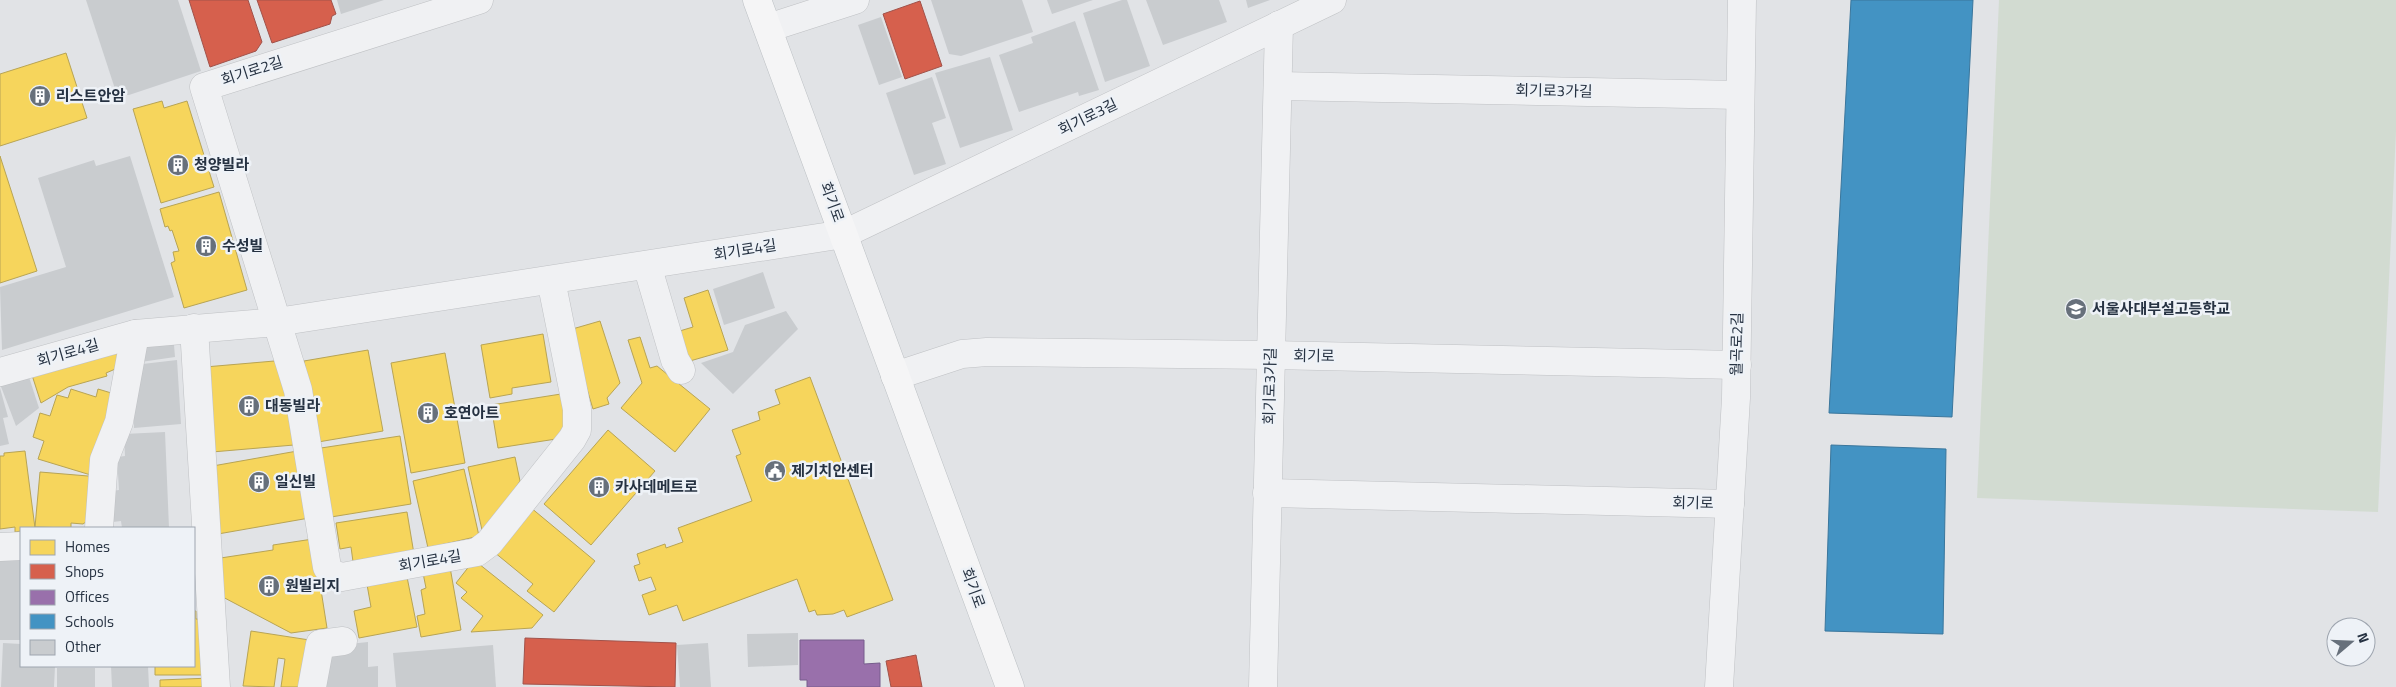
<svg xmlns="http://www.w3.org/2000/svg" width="2396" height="687" font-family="'Titillium Web','Noto Sans KR',sans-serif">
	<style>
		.green { fill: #d2dbd1 }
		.homes { fill: #f6d55c; stroke: #b8a454 }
		.shops { fill: #d6604d; stroke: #a1524a }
		.offices { fill: #9970ab; stroke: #765d8c }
		.schools { fill: #4393c3; stroke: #3a769c }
		.building { fill: #c9cccf }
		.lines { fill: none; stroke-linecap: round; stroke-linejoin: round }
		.minor-casing { stroke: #bfc1c4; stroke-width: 29 }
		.major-casing { stroke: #bcc0c4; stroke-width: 29 }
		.minor { stroke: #f0f1f3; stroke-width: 28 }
		.major { stroke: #f5f5f6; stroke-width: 28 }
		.labels { text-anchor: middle; stroke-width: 5; stroke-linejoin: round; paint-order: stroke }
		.street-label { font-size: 15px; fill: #263242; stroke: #eef2f7 }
		.poi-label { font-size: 15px; font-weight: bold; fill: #263242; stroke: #eef2f7; text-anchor: start }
	</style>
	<rect width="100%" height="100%" fill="#e1e3e6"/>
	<path class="green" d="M 1999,0 L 2396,0 L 2396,132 L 2378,512 L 1977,498 Z"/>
	<g class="homes">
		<path d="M 66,53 L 87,118 L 0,146 L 0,74 Z"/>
		<path d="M 162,101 L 164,108 L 187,101 L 214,187 L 161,203 L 133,109 Z"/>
		<path d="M 0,156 L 37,271 L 0,283 Z"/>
		<path d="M 219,192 L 247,290 L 184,308 L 171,263 L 175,261 L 173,252 L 179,251 L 172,230 L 170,231 L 168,226 L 165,227 L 160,209 Z"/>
		<path d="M 708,290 L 728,350 L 683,363 L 673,333 L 693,327 L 684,298 Z"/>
		<path d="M 600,321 L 620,383 L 607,398 L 609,404 L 593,409 L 569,330 Z"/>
		<path d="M 543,334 L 551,382 L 512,388 L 512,394 L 490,398 L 481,345 Z"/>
		<path d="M 640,337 L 650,368 L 657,366 L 710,409 L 675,452 L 621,408 L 642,383 L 628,340 Z"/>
		<path d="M 124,348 L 127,364 L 106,373 L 107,376 L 68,387 L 41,403 L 31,372 Z"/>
		<path d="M 368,350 L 383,431 L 318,442 L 304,361 Z"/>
		<path d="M 445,353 L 465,463 L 411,473 L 391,363 Z"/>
		<path d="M 286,360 L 294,445 L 212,452 L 205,367 Z"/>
		<path d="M 810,377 L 893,600 L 847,617 L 844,610 L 833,614 L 817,615 L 815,610 L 809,612 L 797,579 L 683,621 L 677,605 L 649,615 L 642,595 L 656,590 L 651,577 L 639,581 L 634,566 L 640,564 L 637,554 L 665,544 L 666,548 L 683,542 L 678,528 L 752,501 L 736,456 L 741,454 L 732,430 L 760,420 L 758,412 L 780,404 L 775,390 Z"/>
		<path d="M 71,389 L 96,397 L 98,389 L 118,395 L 94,476 L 38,459 L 44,441 L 33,437 L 40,413 L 50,416 L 57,395 L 68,398 Z"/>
		<path d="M 561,394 L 569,437 L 498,448 L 491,405 Z"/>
		<path d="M 608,430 L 655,471 L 591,545 L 544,504 Z"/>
		<path d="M 400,436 L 411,504 L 331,517 L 321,448 Z"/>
		<path d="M 303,450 L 315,517 L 218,534 L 207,467 Z"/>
		<path d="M 25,451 L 35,528 L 21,528 L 21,531 L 15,532 L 15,527 L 0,529 L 0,456 L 4,456 L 4,453 Z"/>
		<path d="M 515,457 L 520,481 L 486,533 L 482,530 L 468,467 Z"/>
		<path d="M 464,469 L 479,536 L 428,548 L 413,481 Z"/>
		<path d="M 40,472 L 100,477 L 97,514 L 83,524 L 71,523 L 71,528 L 35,527 Z"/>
		<path d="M 530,507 L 595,561 L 554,612 L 527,591 L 533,584 L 494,552 Z"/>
		<path d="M 407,512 L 415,560 L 354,569 L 351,547 L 340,549 L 336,523 Z"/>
		<path d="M 313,539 L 327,628 L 291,633 L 219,595 L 214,559 L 273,550 L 273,545 Z"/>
		<path d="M 474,560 L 543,615 L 532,628 L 471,632 L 483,616 L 461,598 L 467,592 L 456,583 Z"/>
		<path d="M 450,567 L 461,630 L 421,637 L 417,616 L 425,614 L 421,590 L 426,588 L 423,573 Z"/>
		<path d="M 406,572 L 417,627 L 359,638 L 354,611 L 371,607 L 366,579 Z"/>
		<path d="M 194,611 L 196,611 L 196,619 L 207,619 L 207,675 L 155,675 L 155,666 L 194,666 Z"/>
		<path d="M 251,631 L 316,641 L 309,687 L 281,687 L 285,659 L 278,658 L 274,687 L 243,686 Z"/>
		<path d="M 211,678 L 211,687 L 160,687 L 160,680 Z"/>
	</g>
	<g class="shops">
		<path d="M 189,0 L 248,0 L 262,42 L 256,51 L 210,67 Z"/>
		<path d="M 257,0 L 331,0 L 336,14 L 332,16 L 330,24 L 272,43 Z"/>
		<path d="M 920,1 L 942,66 L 905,79 L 883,14 Z"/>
		<path d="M 525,638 L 676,643 L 675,687 L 523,684 Z"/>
		<path d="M 916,655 L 922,687 L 891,687 L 886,661 Z"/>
	</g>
	<path class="offices" d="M 800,640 L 864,640 L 864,664 L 880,663 L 880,687 L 807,687 L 807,680 L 800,680 Z"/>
	<g class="schools">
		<path d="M 1851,0 L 1973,0 L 1952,417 L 1829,413 Z"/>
		<path d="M 1831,445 L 1946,449 L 1943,634 L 1825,631 Z"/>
	</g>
	<g class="building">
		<path d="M 86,0 L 178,0 L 201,71 L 129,95 L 117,95 Z"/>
		<path d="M 337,0 L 384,0 L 341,14 Z"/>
		<path d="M 931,0 L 1022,0 L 1033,32 L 961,56 L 949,54 Z"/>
		<path d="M 1047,0 L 1093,0 L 1052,14 Z"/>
		<path d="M 1122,0 L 1127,0 L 1150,66 L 1105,82 L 1083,13 Z"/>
		<path d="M 1146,0 L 1219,0 L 1227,22 L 1163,45 Z"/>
		<path d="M 1246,0 L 1270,0 L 1248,8 Z"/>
		<path d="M 881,17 L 902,77 L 879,85 L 858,25 Z"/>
		<path d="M 1075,21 L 1099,90 L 1079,96 L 1078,92 L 1019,112 L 999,55 L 1033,43 L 1031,37 Z"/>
		<path d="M 990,57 L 1013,130 L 960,148 L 935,73 Z"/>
		<path d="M 932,77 L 946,118 L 932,123 L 946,164 L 914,175 L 886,93 Z"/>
		<path d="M 130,156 L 174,297 L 2,350 L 0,287 L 66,267 L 38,178 L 94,160 L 96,166 Z"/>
		<path d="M 763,272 L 775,308 L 724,325 L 713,289 Z"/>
		<path d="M 786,311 L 798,329 L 733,394 L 701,363 L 733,352 L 745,325 Z"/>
		<path d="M 173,333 L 175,357 L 134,363 L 137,342 Z"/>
		<path d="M 177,360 L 181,424 L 134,428 L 134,365 Z"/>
		<path d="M 29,377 L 39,408 L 16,426 L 0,384 Z"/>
		<path d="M 0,388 L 8,417 L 3,418 L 9,444 L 0,446 Z"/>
		<path d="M 165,432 L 169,528 L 122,528 L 121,521 L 113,522 L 112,491 L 119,490 L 117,457 L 125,456 L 124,434 Z"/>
		<path d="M 21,558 L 21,640 L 0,640 L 0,559 Z"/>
		<path d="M 798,633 L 798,665 L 748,667 L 747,634 Z"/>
		<path d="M 368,642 L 368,667 L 378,666 L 378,687 L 317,687 L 321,647 Z"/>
		<path d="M 3,643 L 21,644 L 21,666 L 55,666 L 54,687 L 1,687 Z"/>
		<path d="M 708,643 L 711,687 L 680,687 L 677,645 Z"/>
		<path d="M 493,645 L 496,687 L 396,687 L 393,653 Z"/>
		<path d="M 111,666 L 148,666 L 149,687 L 112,687 Z"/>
		<rect x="57" y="668" width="38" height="19"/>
	</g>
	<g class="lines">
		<g class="minor-casing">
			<g id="minor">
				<path d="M 479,0 L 204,87 L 298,390 L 327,567 L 332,574 L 342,577 L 477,552 L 489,543 L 572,439 L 577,430 L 577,409 L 551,280"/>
				<path d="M 768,28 L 855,0"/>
				<path d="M 1278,86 L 1740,95"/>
				<path d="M 647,265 L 675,360 L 681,370"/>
				<path d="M 194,328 L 216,687"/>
				<path d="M 0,372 L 135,334 L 277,322 L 844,234 L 1332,0"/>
				<path d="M 895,376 L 962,354 L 987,352 L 1271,355 L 1737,365"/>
				<path d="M 1267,493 L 1730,504"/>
				<path d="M 99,528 L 104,460 L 119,422 L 135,334"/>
				<path d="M 0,547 L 21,546"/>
				<path d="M 312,687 L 320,644 L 343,641"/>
				<path d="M 1263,687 L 1279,25"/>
				<path d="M 1719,687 L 1736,398 L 1742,0"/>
			</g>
		</g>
		<g class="major-casing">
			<path id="major" d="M 757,0 L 1010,687"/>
		</g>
		<use href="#minor" class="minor"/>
		<use href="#major" class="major"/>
	</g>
	<defs>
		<g id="building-disc" transform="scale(1.125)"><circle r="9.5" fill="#67707b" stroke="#eef2f7"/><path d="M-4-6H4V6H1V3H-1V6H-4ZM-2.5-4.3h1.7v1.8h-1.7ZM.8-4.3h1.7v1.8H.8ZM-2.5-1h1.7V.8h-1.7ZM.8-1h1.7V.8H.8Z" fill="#fff"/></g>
		<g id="school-disc" transform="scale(1.125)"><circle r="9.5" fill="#67707b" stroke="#eef2f7"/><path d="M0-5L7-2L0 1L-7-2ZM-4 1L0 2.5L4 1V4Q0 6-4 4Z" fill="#fff"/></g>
		<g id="civic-disc" transform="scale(1.125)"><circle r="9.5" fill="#67707b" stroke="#eef2f7"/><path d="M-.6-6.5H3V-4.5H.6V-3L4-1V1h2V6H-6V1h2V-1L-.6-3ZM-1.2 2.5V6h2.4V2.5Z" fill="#fff"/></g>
	</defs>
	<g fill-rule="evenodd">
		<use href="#building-disc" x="40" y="96"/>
		<use href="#building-disc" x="178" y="165"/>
		<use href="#building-disc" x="206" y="246"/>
		<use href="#school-disc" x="2076" y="309"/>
		<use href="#building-disc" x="249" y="406"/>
		<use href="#building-disc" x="428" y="413"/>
		<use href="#civic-disc" x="775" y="471"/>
		<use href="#building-disc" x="259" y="482"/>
		<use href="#building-disc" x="599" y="487"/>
		<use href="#building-disc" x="269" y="586"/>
	</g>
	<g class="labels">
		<g class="street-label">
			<text transform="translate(252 71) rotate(-18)" y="5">회기로2길</text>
			<text transform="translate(1554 91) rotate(1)" y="5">회기로3가길</text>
			<text transform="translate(1088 117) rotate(-26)" y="5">회기로3길</text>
			<text transform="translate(832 202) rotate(70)" y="5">회기로</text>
			<text transform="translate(745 250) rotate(-9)" y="5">회기로4길</text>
			<text transform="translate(1737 344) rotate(-89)" y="5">월곡로2길</text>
			<text transform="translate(68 353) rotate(-16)" y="5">회기로4길</text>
			<text transform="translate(1314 356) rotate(1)" y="5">회기로</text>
			<text transform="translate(1270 386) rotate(-89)" y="5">회기로3가길</text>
			<text transform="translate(1693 503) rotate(1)" y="5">회기로</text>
			<text transform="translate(430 561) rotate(-10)" y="5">회기로4길</text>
			<text transform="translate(973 588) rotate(70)" y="5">회기로</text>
		</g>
		<g class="poi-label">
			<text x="56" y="101">리스트안암</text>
			<text x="194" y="170">청양빌라</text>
			<text x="222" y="251">수성빌</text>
			<text x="2092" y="314">서울사대부설고등학교</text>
			<text x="265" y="411">대동빌라</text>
			<text x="444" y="418">호연아트</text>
			<text x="791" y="476">제기치안센터</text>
			<text x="275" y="487">일신빌</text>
			<text x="615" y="492">카사데메트로</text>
			<text x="285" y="591">원빌리지</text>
		</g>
	</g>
	<rect x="20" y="527" width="175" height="140" fill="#eef2f7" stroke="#9ea5af"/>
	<rect x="30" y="540" width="25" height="15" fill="#f6d55c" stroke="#9ea5af"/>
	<text x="65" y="552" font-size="15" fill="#263242">Homes</text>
	<rect x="30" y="564" width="25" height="15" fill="#d6604d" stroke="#9ea5af"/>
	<text x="65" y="577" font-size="15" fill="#263242">Shops</text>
	<rect x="30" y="590" width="25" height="15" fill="#9970ab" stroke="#9ea5af"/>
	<text x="65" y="602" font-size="15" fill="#263242">Offices</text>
	<rect x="30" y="614" width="25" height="15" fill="#4393c3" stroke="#9ea5af"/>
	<text x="65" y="627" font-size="15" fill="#263242">Schools</text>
	<rect x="30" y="640" width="25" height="15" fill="#c9cccf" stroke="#9ea5af"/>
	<text x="65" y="652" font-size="15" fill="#263242">Other</text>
	<g transform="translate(2351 642) rotate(71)"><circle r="24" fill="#eef2f7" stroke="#9ea5af"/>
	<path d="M0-4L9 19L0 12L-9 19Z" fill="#67707b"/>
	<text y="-8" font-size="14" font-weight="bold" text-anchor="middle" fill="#263242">N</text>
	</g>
</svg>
